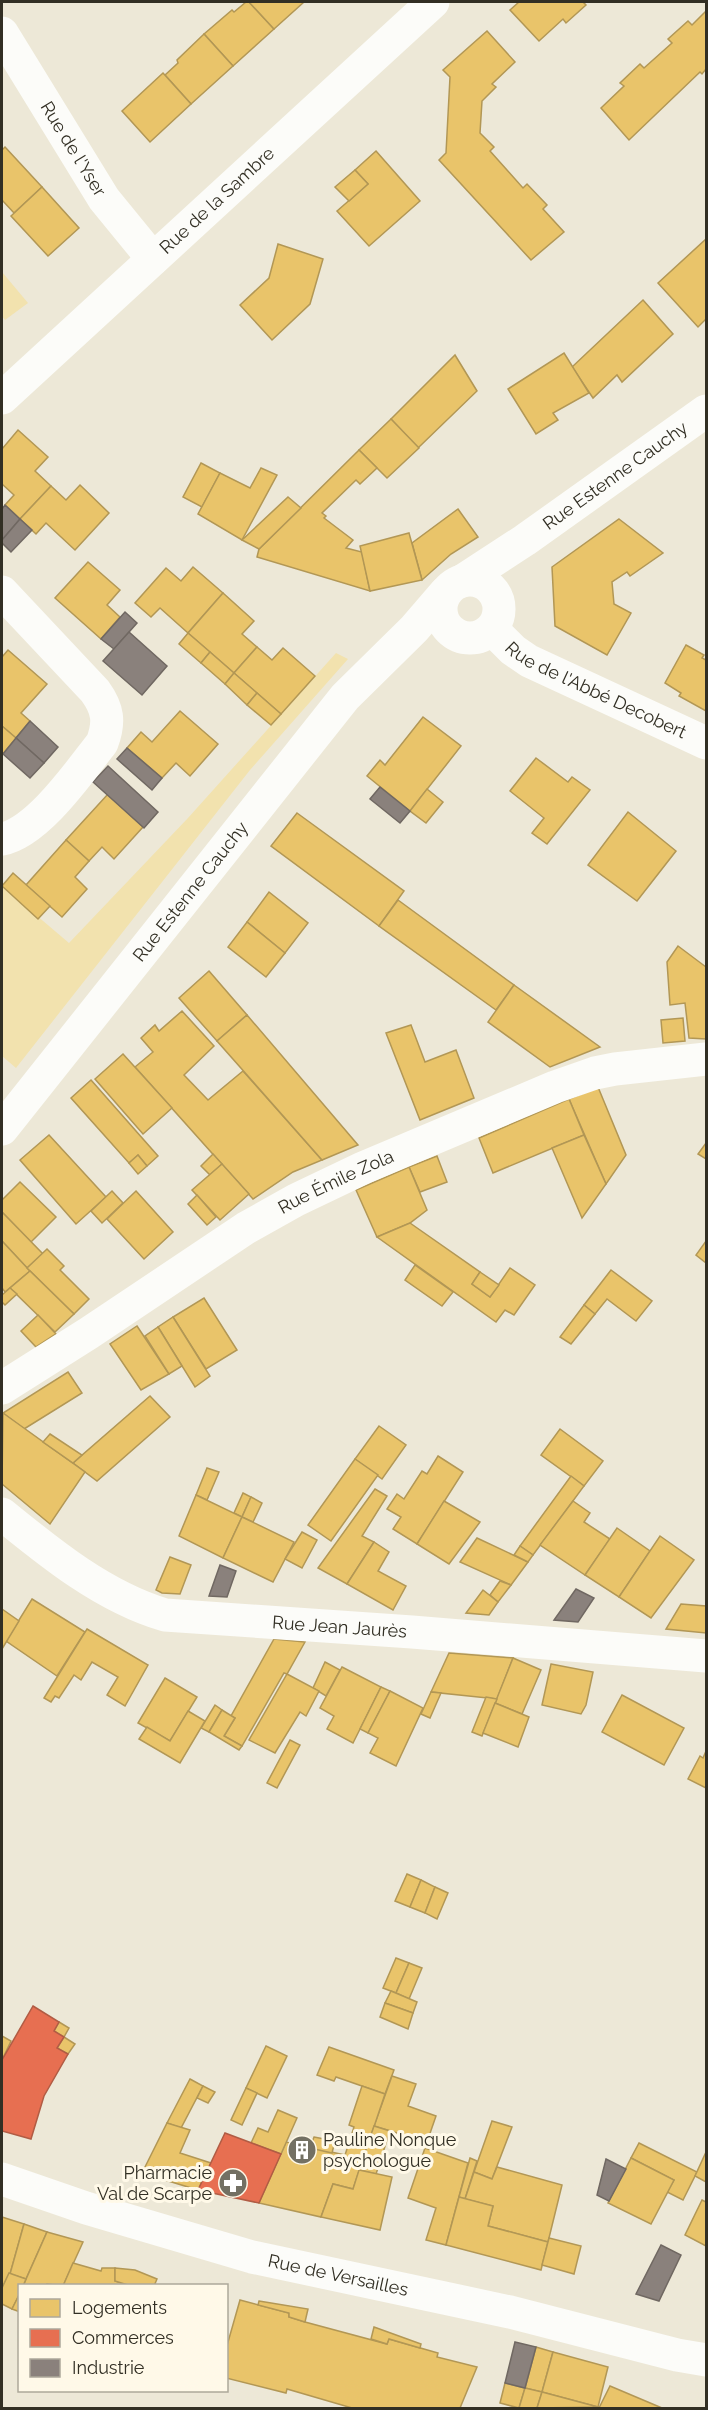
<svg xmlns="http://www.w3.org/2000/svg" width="708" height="2410" font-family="Raleway,sans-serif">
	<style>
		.green { fill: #f2e2ae }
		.homes { fill: #e9c46a; stroke: #b29755; stroke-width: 1.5 }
		.shops { fill: #e76f51; stroke: #b15c44; stroke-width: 1.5 }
		.industry { fill: #8a817c; stroke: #706862; stroke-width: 1.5 }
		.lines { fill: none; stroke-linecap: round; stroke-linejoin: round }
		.minor { stroke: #fcfcf9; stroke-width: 33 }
		.tertiary { stroke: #fcfcf9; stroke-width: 33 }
		.secondary { stroke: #fcfcf9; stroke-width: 33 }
		.labels { text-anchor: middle; stroke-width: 6; stroke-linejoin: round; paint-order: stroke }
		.street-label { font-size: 18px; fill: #322f24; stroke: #fff9e8 }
		.poi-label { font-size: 18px; fill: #322f24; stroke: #fff9e8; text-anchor: start }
	</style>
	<rect width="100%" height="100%" fill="#ede8d7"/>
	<g class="green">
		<path d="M 2,272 L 28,303 L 5,320 L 2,316 Z"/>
		<path d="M 336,653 L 348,659 L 250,770 L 16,1068 L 2,1056 L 2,886 L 69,943 L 188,818 Z"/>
	</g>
	<g class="homes">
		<path d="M 246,2 L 249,2 L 274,29 L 233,66 L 204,34 L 232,10 L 234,12 Z"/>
		<path d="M 249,2 L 304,2 L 274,29 Z"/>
		<path d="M 519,2 L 583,2 L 586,5 L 566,23 L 563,19 L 539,41 L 510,10 Z"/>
		<path d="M 706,11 L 706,69 L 702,74 L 700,72 L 629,140 L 601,108 L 624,86 L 620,83 L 640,64 L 644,68 L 672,43 L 668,39 L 688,21 L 692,25 Z"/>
		<path d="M 487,31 L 515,62 L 492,84 L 496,87 L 482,101 L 480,133 L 494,147 L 490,151 L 523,188 L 527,184 L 547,205 L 543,209 L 564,232 L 531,260 L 439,160 L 446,153 L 450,77 L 443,70 Z"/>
		<path d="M 204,34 L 233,66 L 191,104 L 165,75 L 178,63 L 177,60 Z"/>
		<path d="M 163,73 L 191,104 L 150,142 L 122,111 Z"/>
		<path d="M 5,147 L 42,187 L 14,213 L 2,200 L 2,150 Z"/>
		<path d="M 376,151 L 420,201 L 369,246 L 337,211 L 368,184 L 355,170 Z"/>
		<path d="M 355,170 L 368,184 L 349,201 L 335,187 Z"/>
		<path d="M 42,187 L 79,228 L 48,256 L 11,216 Z"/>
		<path d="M 706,239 L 706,319 L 698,327 L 658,283 Z"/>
		<path d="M 278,244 L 323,259 L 310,304 L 272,340 L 240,305 L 269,278 Z"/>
		<path d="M 643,300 L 673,334 L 622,382 L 617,375 L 593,398 L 572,367 Z"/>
		<path d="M 564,353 L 589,393 L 553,413 L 558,420 L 536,434 L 508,389 Z"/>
		<path d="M 455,355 L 477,391 L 418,448 L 391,419 Z"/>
		<path d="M 391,419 L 419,448 L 387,478 L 359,450 Z"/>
		<path d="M 18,430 L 48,457 L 35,471 L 51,486 L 20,519 L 5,505 L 14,495 L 2,484 L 2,449 Z"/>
		<path d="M 359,450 L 377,468 L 360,484 L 356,480 L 322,513 L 326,516 L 324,518 L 353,540 L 346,548 L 362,552 L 370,591 L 257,557 L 259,549 Z"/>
		<path d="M 201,463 L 220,473 L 202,507 L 183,497 Z"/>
		<path d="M 261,468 L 277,475 L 242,540 L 198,514 L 220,473 L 250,488 Z"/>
		<path d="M 80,485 L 109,513 L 75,550 L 46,523 L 36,534 L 20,519 L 51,486 L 66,500 Z"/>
		<path d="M 288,497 L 301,508 L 259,549 L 242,540 Z"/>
		<path d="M 458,509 L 478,537 L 451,554 L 422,580 L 412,543 Z"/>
		<path d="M 619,519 L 663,553 L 630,576 L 627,572 L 612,582 L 614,604 L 631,613 L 607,655 L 555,626 L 552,567 Z"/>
		<path d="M 409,533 L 422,580 L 370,591 L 360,546 Z"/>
		<path d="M 88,562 L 120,590 L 107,605 L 120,617 L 101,639 L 55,598 Z"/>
		<path d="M 193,567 L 223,593 L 188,633 L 160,608 L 151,617 L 135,603 L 166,568 L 181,581 Z"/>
		<path d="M 223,593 L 254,621 L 242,634 L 257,647 L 234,673 L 188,633 Z"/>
		<path d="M 188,633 L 210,652 L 201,663 L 179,644 Z"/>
		<path d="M 686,645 L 704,655 L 702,658 L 706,660 L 706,711 L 679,696 L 681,693 L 665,683 Z"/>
		<path d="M 257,647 L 272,660 L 283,648 L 315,676 L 281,714 L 234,673 Z"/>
		<path d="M 8,650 L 47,684 L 21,713 L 30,721 L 16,738 L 2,726 L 2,657 Z"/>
		<path d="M 210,652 L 234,673 L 225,684 L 201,663 Z"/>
		<path d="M 234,673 L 257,693 L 247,705 L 225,684 Z"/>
		<path d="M 257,693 L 281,714 L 271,725 L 247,705 Z"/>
		<path d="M 180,711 L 218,744 L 190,776 L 176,763 L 162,778 L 127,748 L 141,732 L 152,742 Z"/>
		<path d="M 423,717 L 461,746 L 410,811 L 367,776 L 380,760 L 385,765 Z"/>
		<path d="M 2,726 L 16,738 L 3,754 L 2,753 Z"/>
		<path d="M 536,758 L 568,782 L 572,777 L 590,790 L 547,844 L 532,833 L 544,818 L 510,791 Z"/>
		<path d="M 427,789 L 443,802 L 426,823 L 410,811 Z"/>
		<path d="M 108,794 L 143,827 L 114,859 L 102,847 L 89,861 L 66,840 Z"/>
		<path d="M 628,812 L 676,851 L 637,901 L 588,865 Z"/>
		<path d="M 297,813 L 404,891 L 379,926 L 271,846 Z"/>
		<path d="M 66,840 L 89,861 L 75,877 L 87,889 L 62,917 L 26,885 Z"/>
		<path d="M 13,873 L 50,906 L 38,919 L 2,886 Z"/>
		<path d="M 269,892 L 308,923 L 285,953 L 247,922 Z"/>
		<path d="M 398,900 L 514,985 L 496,1010 L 379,926 Z"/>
		<path d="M 247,922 L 285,953 L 266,977 L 228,947 Z"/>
		<path d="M 678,946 L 706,967 L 706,1039 L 689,1038 L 685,1003 L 670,1005 L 667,962 Z"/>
		<path d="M 209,971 L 247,1015 L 217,1041 L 179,998 Z"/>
		<path d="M 514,985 L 600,1047 L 550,1067 L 488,1022 Z"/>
		<path d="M 182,1011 L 214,1046 L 184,1075 L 208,1100 L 243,1071 L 322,1160 L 293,1172 L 253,1199 L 135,1067 L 153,1052 L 141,1038 L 155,1025 L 159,1031 Z"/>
		<path d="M 247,1015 L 358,1145 L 322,1160 L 217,1041 Z"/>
		<path d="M 683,1018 L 685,1041 L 663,1043 L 661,1020 Z"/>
		<path d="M 411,1025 L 425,1062 L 456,1050 L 474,1098 L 420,1120 L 386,1033 Z"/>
		<path d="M 123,1054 L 172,1108 L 143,1134 L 95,1079 Z"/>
		<path d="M 91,1080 L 158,1156 L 147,1166 L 138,1155 L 129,1163 L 71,1098 Z"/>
		<path d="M 598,1087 L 626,1155 L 606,1184 L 569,1099 Z"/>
		<path d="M 569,1099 L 584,1135 L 493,1173 L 479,1138 Z"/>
		<path d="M 49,1135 L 106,1197 L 76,1224 L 20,1160 Z"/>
		<path d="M 584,1135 L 606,1184 L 582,1218 L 552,1148 Z"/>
		<path d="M 706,1143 L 706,1159 L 698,1154 Z"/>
		<path d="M 213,1154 L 222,1164 L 210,1175 L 201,1166 Z"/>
		<path d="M 138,1155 L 147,1166 L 138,1174 L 129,1163 Z"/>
		<path d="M 437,1156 L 447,1182 L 420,1192 L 409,1167 Z"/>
		<path d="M 222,1164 L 249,1194 L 220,1220 L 192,1190 Z"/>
		<path d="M 409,1167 L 427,1210 L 410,1223 L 377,1237 L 356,1190 Z"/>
		<path d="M 20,1182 L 56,1217 L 31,1242 L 2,1212 L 2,1200 Z"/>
		<path d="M 112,1191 L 123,1203 L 102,1223 L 91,1211 Z"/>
		<path d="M 136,1191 L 173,1232 L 144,1259 L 107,1219 Z"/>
		<path d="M 197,1195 L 216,1217 L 207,1225 L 188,1204 Z"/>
		<path d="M 2,1212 L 43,1254 L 27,1268 L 2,1241 Z"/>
		<path d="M 410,1223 L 480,1272 L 472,1284 L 490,1297 L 510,1268 L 535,1285 L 514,1315 L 505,1310 L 496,1322 L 377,1237 Z"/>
		<path d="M 2,1241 L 30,1271 L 5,1292 L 2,1288 Z"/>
		<path d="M 706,1241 L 706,1263 L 696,1255 Z"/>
		<path d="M 47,1249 L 64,1266 L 60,1270 L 89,1299 L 74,1314 L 27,1268 Z"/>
		<path d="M 415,1265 L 453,1292 L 442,1306 L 405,1280 Z"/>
		<path d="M 611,1270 L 652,1301 L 636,1321 L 607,1299 L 595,1314 L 584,1305 Z"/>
		<path d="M 30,1271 L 74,1314 L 55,1332 L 10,1288 Z"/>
		<path d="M 480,1272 L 499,1285 L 490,1297 L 472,1284 Z"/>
		<path d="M 10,1288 L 17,1294 L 5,1305 L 2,1302 L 2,1295 Z"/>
		<path d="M 204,1298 L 237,1350 L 206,1369 L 173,1317 Z"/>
		<path d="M 584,1305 L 595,1314 L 571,1344 L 560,1337 Z"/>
		<path d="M 38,1315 L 56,1334 L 36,1347 L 21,1331 Z"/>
		<path d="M 173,1317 L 210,1376 L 195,1387 L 158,1327 Z"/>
		<path d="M 137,1326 L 169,1374 L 141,1390 L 110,1344 Z"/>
		<path d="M 158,1327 L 182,1366 L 169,1374 L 145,1336 Z"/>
		<path d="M 68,1372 L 82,1393 L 24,1429 L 3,1413 Z"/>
		<path d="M 150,1396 L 170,1417 L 97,1481 L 73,1463 Z"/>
		<path d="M 3,1413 L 85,1472 L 50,1524 L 2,1484 Z"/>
		<path d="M 379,1426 L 406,1445 L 382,1479 L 355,1459 Z"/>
		<path d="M 560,1429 L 603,1461 L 584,1486 L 541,1455 Z"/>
		<path d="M 50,1434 L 82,1455 L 73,1463 L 43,1442 Z"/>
		<path d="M 438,1456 L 463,1472 L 417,1544 L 393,1529 L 401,1517 L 387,1509 L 397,1494 L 404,1499 L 422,1471 L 427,1474 Z"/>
		<path d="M 355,1459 L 378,1475 L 331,1541 L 308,1525 Z"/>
		<path d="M 207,1468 L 219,1472 L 207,1500 L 196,1495 Z"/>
		<path d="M 571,1476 L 584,1486 L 533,1555 L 520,1546 Z"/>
		<path d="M 375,1489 L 387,1496 L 362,1536 L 374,1542 L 347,1584 L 318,1568 Z"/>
		<path d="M 243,1493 L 251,1497 L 242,1517 L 234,1513 Z"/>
		<path d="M 196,1495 L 242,1517 L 223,1558 L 179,1536 Z"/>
		<path d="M 251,1497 L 262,1503 L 253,1522 L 242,1517 Z"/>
		<path d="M 444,1501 L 480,1522 L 449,1564 L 417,1544 Z"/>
		<path d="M 573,1501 L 590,1513 L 584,1522 L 610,1539 L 585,1575 L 540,1545 Z"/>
		<path d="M 242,1517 L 294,1542 L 273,1582 L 223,1558 Z"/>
		<path d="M 617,1528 L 650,1551 L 619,1597 L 585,1575 Z"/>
		<path d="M 302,1532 L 317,1540 L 302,1568 L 285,1559 Z"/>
		<path d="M 660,1536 L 694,1560 L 651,1618 L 619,1597 Z"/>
		<path d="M 477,1538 L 528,1562 L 511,1585 L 460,1562 Z"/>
		<path d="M 374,1542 L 389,1552 L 378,1571 L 406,1586 L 393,1610 L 347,1584 Z"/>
		<path d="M 520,1546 L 533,1555 L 528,1562 L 514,1555 Z"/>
		<path d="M 170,1557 L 191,1565 L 180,1594 L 162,1593 L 156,1590 Z"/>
		<path d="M 500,1581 L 511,1585 L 498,1602 L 490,1595 Z"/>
		<path d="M 483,1590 L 498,1602 L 489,1615 L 466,1613 Z"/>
		<path d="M 32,1599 L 85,1632 L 57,1676 L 6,1641 Z"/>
		<path d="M 681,1604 L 706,1606 L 706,1633 L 666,1629 Z"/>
		<path d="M 2,1609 L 19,1621 L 2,1649 Z"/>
		<path d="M 87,1629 L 148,1665 L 125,1706 L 107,1695 L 118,1677 L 92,1662 L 81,1680 L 74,1675 L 59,1698 L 55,1696 L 51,1702 L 44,1698 Z"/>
		<path d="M 274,1639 L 305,1642 L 287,1674 L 284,1673 L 242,1746 L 224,1736 L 235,1718 L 231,1716 Z"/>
		<path d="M 449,1653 L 513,1658 L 497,1699 L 431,1692 Z"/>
		<path d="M 513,1658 L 541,1670 L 522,1714 L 495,1703 Z"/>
		<path d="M 325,1662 L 340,1670 L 326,1696 L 313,1688 Z"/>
		<path d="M 551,1664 L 593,1672 L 586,1705 L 581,1714 L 542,1705 Z"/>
		<path d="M 342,1667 L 381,1687 L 353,1743 L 327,1729 L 334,1716 L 320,1708 Z"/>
		<path d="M 287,1674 L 319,1691 L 306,1716 L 300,1712 L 275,1753 L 249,1740 Z"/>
		<path d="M 165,1678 L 197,1697 L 170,1741 L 138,1723 Z"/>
		<path d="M 381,1687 L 390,1691 L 368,1733 L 360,1729 Z"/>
		<path d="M 390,1691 L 423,1708 L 396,1766 L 370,1753 L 378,1738 L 368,1733 Z"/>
		<path d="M 431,1692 L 441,1693 L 430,1718 L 421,1714 Z"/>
		<path d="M 622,1695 L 684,1728 L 664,1765 L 602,1732 Z"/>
		<path d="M 486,1697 L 497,1699 L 482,1736 L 472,1732 Z"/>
		<path d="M 495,1703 L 529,1717 L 518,1747 L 483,1733 Z"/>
		<path d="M 215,1705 L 222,1710 L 209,1732 L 201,1728 Z"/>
		<path d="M 222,1710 L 235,1718 L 224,1736 L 242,1746 L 239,1750 L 209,1732 Z"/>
		<path d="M 188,1711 L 205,1721 L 180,1763 L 139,1739 L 147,1727 L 170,1741 Z"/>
		<path d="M 290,1740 L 300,1745 L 277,1788 L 267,1783 Z"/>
		<path d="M 706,1751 L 706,1788 L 688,1779 L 700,1756 L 703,1758 Z"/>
		<path d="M 407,1874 L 421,1880 L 410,1907 L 395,1901 Z"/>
		<path d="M 421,1880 L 435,1887 L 425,1913 L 410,1907 Z"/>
		<path d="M 435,1887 L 448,1893 L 437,1919 L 425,1913 Z"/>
		<path d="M 396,1958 L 409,1963 L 396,1993 L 383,1988 Z"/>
		<path d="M 409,1963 L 422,1968 L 409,1999 L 396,1993 Z"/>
		<path d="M 391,1991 L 417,2002 L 413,2013 L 385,2003 Z"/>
		<path d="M 385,2003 L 413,2013 L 408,2029 L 380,2017 Z"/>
		<path d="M 59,2022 L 69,2028 L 64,2037 L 54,2031 Z"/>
		<path d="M 2,2036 L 11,2041 L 2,2060 Z"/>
		<path d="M 64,2037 L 75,2044 L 68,2054 L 57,2048 Z"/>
		<path d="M 266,2046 L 287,2056 L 267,2098 L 246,2088 Z"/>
		<path d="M 329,2047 L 394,2070 L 385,2094 L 336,2077 L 334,2081 L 317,2075 Z"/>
		<path d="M 392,2076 L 416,2084 L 408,2106 L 436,2116 L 427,2142 L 374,2126 Z"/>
		<path d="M 190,2079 L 203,2086 L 181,2128 L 167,2123 Z"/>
		<path d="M 203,2086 L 215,2092 L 208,2103 L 197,2098 Z"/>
		<path d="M 362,2086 L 385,2094 L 353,2189 L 333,2184 L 321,2217 L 259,2203 L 286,2142 L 345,2155 L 354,2127 L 349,2125 Z"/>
		<path d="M 246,2088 L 257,2093 L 242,2125 L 231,2120 Z"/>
		<path d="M 278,2110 L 297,2118 L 281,2154 L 251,2143 L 258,2128 L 268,2132 Z"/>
		<path d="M 492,2121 L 512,2127 L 492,2179 L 474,2172 Z"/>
		<path d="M 167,2123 L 190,2130 L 180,2153 L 211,2163 L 198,2190 L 142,2173 Z"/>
		<path d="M 374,2126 L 390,2131 L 376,2174 L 359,2170 Z"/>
		<path d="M 314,2137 L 335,2141 L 332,2153 L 310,2148 Z"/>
		<path d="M 639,2143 L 697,2172 L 683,2200 L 667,2192 L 674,2180 L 631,2158 Z"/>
		<path d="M 425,2148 L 468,2163 L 446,2245 L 426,2240 L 436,2208 L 408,2198 Z"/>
		<path d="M 706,2152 L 706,2182 L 695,2176 Z"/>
		<path d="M 470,2158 L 477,2161 L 465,2199 L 459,2197 Z"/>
		<path d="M 631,2158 L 674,2180 L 651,2224 L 608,2203 Z"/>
		<path d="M 497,2167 L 562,2185 L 548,2242 L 488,2226 L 493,2206 L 465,2199 L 474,2172 L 492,2179 Z"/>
		<path d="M 359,2170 L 392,2177 L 380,2230 L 321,2217 L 333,2184 L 353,2189 Z"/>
		<path d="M 459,2197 L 493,2206 L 488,2226 L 548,2242 L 541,2270 L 446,2245 Z"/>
		<path d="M 702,2200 L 706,2202 L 706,2246 L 685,2235 Z"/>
		<path d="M 2,2217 L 24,2224 L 10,2274 L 2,2288 Z"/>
		<path d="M 24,2224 L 47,2232 L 26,2279 L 10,2274 Z"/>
		<path d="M 47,2232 L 83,2242 L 63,2286 L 47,2284 L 47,2286 L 23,2286 Z"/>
		<path d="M 549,2238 L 581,2246 L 574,2274 L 542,2265 Z"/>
		<path d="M 73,2263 L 101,2271 L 102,2268 L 115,2268 L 115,2281 L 131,2286 L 63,2286 Z"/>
		<path d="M 115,2268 L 135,2270 L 157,2279 L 154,2286 L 131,2286 L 115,2281 Z"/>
		<path d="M 9,2273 L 26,2279 L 23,2286 L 20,2286 L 20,2293 L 12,2309 L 2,2304 L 2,2288 Z"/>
		<path d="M 20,2293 L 20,2312 L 12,2309 Z"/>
		<path d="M 240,2300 L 289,2313 L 289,2317 L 305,2322 L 387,2344 L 389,2339 L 438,2353 L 437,2357 L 477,2367 L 460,2408 L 352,2408 L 287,2389 L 286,2393 L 226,2378 L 226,2349 Z"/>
		<path d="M 259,2301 L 308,2309 L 305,2322 L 289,2317 L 289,2313 L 258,2305 Z"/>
		<path d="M 374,2327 L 421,2344 L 420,2348 L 389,2339 L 387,2344 L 371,2339 Z"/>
		<path d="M 536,2347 L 553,2352 L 542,2392 L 525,2388 Z"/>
		<path d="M 553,2352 L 608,2367 L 598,2407 L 542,2392 Z"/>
		<path d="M 505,2383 L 525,2388 L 519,2408 L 500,2403 Z"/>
		<path d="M 610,2386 L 662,2408 L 599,2408 Z"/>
		<path d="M 525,2388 L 542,2392 L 537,2408 L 519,2408 Z"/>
		<path d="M 542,2392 L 598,2407 L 600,2407 L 537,2408 Z"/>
	</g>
	<g class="shops">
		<path d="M 33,2006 L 59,2022 L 54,2031 L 64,2037 L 57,2048 L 68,2054 L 44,2096 L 31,2139 L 2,2131 L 2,2060 Z"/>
		<path d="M 225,2133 L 281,2154 L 259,2203 L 198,2190 Z"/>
	</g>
	<g class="industry">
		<path d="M 5,505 L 20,519 L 2,540 L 2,509 Z"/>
		<path d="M 20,519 L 32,530 L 11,552 L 2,543 L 2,540 Z"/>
		<path d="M 125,612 L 137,623 L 114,649 L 101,639 Z"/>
		<path d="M 129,632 L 167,666 L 142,695 L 103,661 Z"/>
		<path d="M 30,721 L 58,747 L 44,763 L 16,738 Z"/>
		<path d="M 16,738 L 44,763 L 30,778 L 3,754 Z"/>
		<path d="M 127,748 L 162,778 L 152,790 L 117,759 Z"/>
		<path d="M 108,766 L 158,812 L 144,828 L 93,782 Z"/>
		<path d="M 380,787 L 410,811 L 400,823 L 370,799 Z"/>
		<path d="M 220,1565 L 236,1571 L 227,1597 L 209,1596 Z"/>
		<path d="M 576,1589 L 594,1598 L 578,1622 L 554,1620 Z"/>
		<path d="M 606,2159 L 626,2169 L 609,2201 L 597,2195 Z"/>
		<path d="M 661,2245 L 681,2255 L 659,2301 L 636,2294 Z"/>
		<path d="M 515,2342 L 536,2347 L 525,2388 L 505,2383 Z"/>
	</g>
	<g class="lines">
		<g class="minor">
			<path id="s1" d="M 2,33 L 104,199 L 153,259"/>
			<path id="s2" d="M 2,398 L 433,2"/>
			<path d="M 2,592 L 95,691 C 108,709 110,722 102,743 C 79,772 38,832 2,839"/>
			<path id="s3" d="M 492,629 L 513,650 L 529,661 L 706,743"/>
			<path id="s4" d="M 2,1388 L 89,1333 L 246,1228 L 296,1200 L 363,1168 L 555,1087 L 595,1073 L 615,1069 L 706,1059"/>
			<path id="s5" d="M 2,1514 C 51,1554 104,1597 165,1615 L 412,1632 L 706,1656"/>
		</g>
		<path class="tertiary" id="s6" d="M 2,2179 L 86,2208 L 252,2257 L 510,2312 L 677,2355 L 706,2360"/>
		<g class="secondary">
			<circle cx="470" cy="609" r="29"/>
			<path id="s7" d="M 462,581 L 525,540 L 706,411"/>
			<path id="s8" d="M 2,1129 L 345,697 L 414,629 L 445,593"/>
		</g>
	</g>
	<defs>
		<g id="building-disc" transform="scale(1.5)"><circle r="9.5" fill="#737063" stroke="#fff9e8"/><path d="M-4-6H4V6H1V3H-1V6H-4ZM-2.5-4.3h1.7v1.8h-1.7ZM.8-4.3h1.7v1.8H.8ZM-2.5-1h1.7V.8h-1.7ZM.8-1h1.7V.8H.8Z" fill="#fff"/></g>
		<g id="pharmacy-disc" transform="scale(1.5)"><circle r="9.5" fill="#737063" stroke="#fff9e8"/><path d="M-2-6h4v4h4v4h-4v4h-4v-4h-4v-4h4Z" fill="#fff"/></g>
	</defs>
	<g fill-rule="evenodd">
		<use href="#building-disc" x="302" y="2150"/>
		<use href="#pharmacy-disc" x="233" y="2183"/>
	</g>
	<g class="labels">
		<g class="street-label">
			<text dy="6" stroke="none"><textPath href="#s1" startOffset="136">Rue de l'Yser</textPath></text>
			<text dy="6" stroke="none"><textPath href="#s2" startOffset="292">Rue de la Sambre</textPath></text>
			<text dy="6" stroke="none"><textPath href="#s7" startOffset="186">Rue Estenne Cauchy</textPath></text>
			<text dy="6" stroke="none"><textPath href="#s3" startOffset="122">Rue de l'Abbé Decobert</textPath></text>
			<text dy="6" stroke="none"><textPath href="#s8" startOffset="303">Rue Estenne Cauchy</textPath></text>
			<text dy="6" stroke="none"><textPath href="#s4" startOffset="393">Rue Émile Zola</textPath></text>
			<text dy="6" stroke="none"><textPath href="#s5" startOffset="368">Rue Jean Jaurès</textPath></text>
			<text dy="6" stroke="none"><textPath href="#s6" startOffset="350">Rue de Versailles</textPath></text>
		</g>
		<g class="poi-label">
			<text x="323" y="2146">Pauline Nonque<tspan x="323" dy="21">psychologue</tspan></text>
			<text x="212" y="2179" text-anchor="end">Pharmacie<tspan x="212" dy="21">Val de Scarpe</tspan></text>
		</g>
	</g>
	<rect width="708" height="2410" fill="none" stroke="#322f24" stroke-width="6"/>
	<rect x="18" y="2284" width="210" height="108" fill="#fff9e8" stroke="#ada89a" stroke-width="1.5"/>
	<rect x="30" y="2299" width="30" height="18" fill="#e9c46a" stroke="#ada89a" stroke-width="1.5"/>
	<text x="72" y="2314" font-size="18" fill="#322f24">Logements</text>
	<rect x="30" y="2329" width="30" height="18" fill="#e76f51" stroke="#ada89a" stroke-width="1.5"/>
	<text x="72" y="2344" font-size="18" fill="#322f24">Commerces</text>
	<rect x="30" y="2359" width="30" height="18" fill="#8a817c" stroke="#ada89a" stroke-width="1.5"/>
	<text x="72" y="2374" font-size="18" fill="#322f24">Industrie</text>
</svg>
